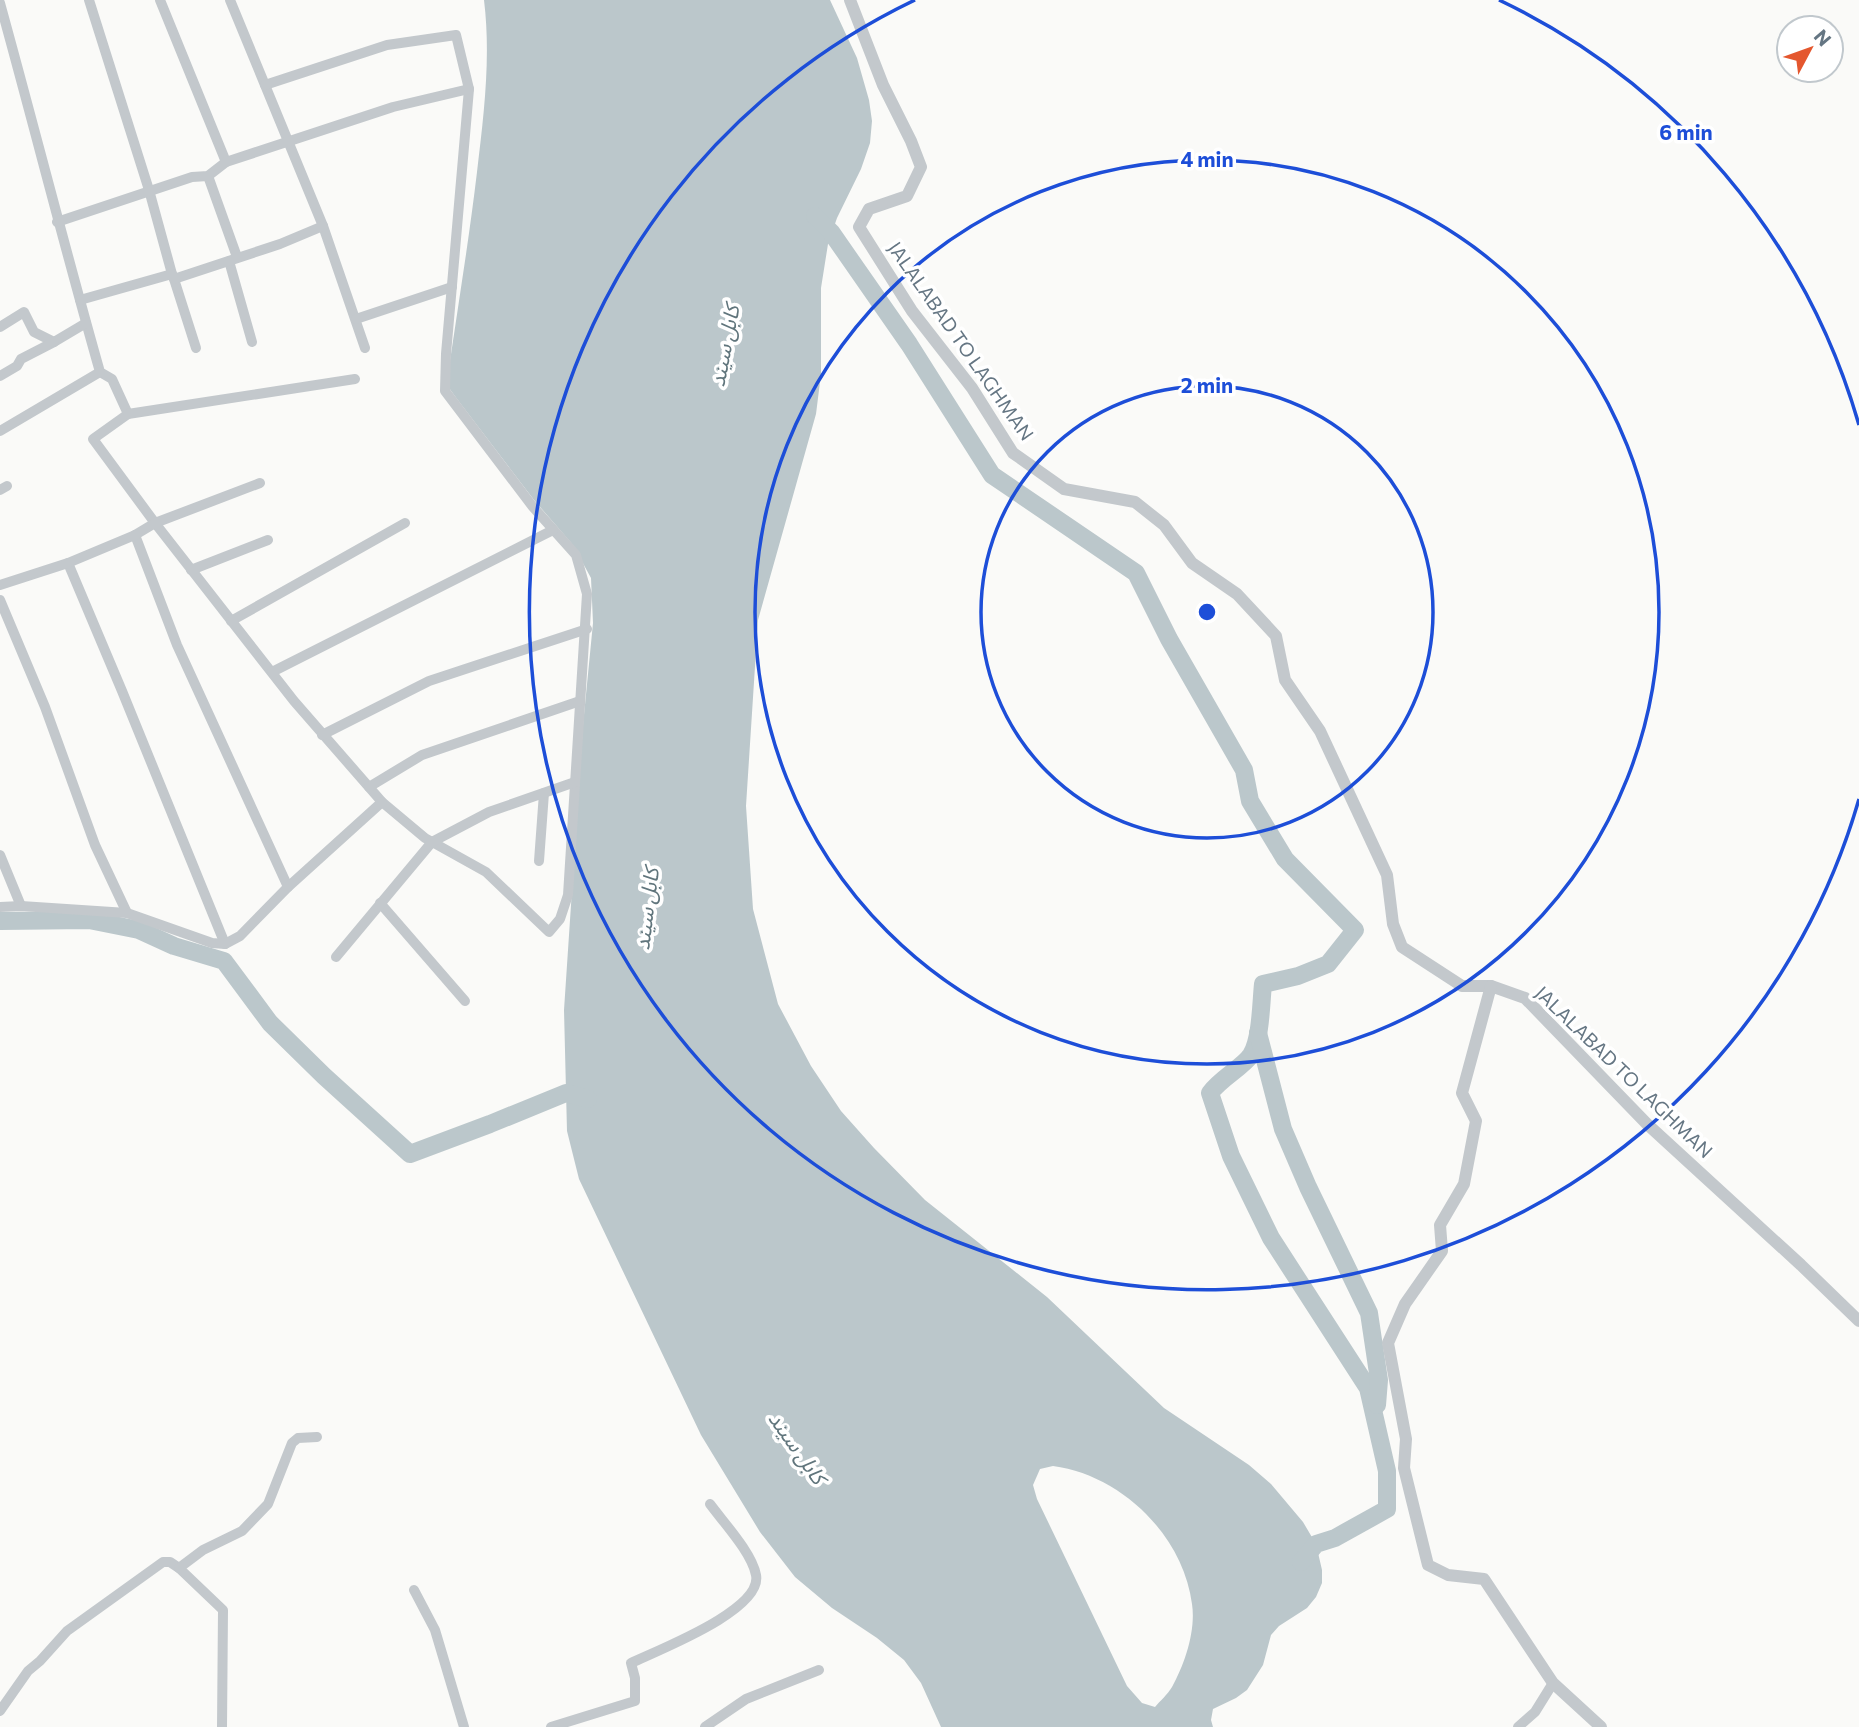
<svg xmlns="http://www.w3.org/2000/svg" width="1859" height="1727" font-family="Commissioner,'Noto Sans Arabic',sans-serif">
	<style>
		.water { fill: #bbc7cb; fill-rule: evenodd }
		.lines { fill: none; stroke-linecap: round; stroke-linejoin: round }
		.river { stroke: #bbc7cb; stroke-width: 18 }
		.minor { stroke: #c3c8cc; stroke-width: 10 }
		.tertiary { stroke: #c3c8cc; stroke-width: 12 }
		.ring { fill: none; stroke: #1d4ed8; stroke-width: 3.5 }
		.labels { text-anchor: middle; stroke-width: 7; stroke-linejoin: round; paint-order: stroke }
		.street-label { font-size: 19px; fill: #657683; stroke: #fff }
		.water-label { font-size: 21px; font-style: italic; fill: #60757c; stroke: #fff }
		.centre { fill: #1d4ed8; stroke: #fff; stroke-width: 3.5 }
		.ring-label { font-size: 21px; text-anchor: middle; font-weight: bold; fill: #1d4ed8; stroke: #fff; stroke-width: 7; stroke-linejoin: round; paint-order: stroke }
	</style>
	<rect width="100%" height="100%" fill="#fafaf8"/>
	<path class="water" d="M 484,0 L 830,0 L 857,58 L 869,100 L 872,121 L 870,143 L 861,169 L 837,218 L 828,244 L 821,288 L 821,374 L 816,414 L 758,620 L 746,806 L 753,909 L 778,1004 L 811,1066 L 841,1111 L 874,1148 L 925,1200 L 1047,1297 L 1164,1408 L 1249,1465 L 1271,1484 L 1303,1522 L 1316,1544 L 1322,1570 L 1322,1583 L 1316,1597 L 1307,1608 L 1279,1626 L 1271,1635 L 1263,1665 L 1247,1690 L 1236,1698 L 1213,1709 L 1211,1720 L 1213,1727 L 941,1727 L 921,1683 L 904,1660 L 877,1638 L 832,1608 L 795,1577 L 760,1532 L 701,1435 L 579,1179 L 567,1131 L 564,1010 L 583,725 L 593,623 L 591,578 L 573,545 L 534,500 L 457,399 L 449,388 L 448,374 C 458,307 469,239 477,172 C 484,114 491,57 484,0 ZM 1053,1466 C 1121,1475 1183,1535 1192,1604 C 1196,1630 1185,1664 1172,1687 C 1168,1694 1160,1701 1155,1707 L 1142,1703 L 1127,1686 L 1037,1499 L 1033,1485 L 1040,1469 Z"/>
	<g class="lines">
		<g class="river">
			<path d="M 815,216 L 831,232 L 909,344 L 992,475 L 1136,573 L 1169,639 L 1244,770 L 1250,801 L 1285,859 L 1355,930 L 1328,964 L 1298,976 L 1263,984 C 1261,1003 1261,1039 1251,1055 C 1243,1067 1221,1078 1210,1093 L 1231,1156 L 1271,1238 L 1368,1388 L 1387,1471 L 1387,1509 L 1335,1538 L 1316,1544 L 1301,1562"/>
			<path d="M 0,921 L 89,920 L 139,930 L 174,946 L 224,961 L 270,1023 L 324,1076 L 410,1154 L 490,1124 L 566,1093 L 588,1099"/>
			<path d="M 1258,1033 L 1283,1129 L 1308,1187 L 1369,1313 L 1379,1380 L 1377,1405"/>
		</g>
		<g class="minor">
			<path d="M 89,0 L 149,190 L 172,274"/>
			<path d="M 160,0 L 226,162"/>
			<path d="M 230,0 L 323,226 L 365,348"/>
			<path d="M 0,3 C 34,126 65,249 100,372 L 112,379 L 128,414 L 93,439 L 155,523 L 294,701 L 382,802 L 425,838 L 486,872 L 549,932 L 560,919 L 568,895 L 587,594 L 576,555 L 533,507 L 445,391 L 446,354 L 469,89 L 456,35 L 387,45 L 265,85"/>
			<path d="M 208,176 L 237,257"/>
			<path d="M 57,222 L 192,177 L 208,176 L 226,162 L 393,107 L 469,89"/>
			<path d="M 229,261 L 252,342"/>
			<path d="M 174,279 L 196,348"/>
			<path d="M 80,300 L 172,274 L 174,279 L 280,244 L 323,226"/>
			<path d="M 356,319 L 452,287"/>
			<path d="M 0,327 L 24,312 L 34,332 L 54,342 L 86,323"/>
			<path d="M 0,376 L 17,366 L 21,359 L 54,342"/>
			<path d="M 128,414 L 355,379"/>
			<path d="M 0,431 L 100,372"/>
			<path d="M 0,490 L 7,486"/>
			<path d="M 135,535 L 177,645 L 288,887"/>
			<path d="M 68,563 L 122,691 L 225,944"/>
			<path d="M 191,570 L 268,540"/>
			<path d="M 0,585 L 68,563 L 135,535 L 155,523 L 260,483"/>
			<path d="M 0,600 L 45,707 L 95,845 L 127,913"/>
			<path d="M 231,621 L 405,523"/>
			<path d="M 272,672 L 553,530"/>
			<path d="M 322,735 L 429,681 L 587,629"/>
			<path d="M 369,787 L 422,755 L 580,701"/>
			<path d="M 0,855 L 21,906"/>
			<path d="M 539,861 L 544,793"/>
			<path d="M 380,903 L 465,1001"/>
			<path d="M 0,907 L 21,906 L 127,913 L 212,943 L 225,944 L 240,936 L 288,887 L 382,802"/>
			<path d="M 336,957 L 432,842 L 489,812 L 575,782"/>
			<path d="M 414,1590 L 435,1630 L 464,1727"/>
			<path d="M 0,1711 L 28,1671 L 40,1661 L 67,1631 L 163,1562 L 170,1562 L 179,1568"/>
			<path d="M 222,1727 L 223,1610 L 179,1568 L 203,1550 L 242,1531 L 268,1504 L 292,1443 L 298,1438 L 317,1437"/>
			<path d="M 551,1727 L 635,1701 L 635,1678 L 631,1663 C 658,1650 763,1610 756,1575 C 752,1553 724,1523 710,1504"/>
			<path d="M 705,1727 L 746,1699 L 819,1670"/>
			<path d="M 1518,1727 L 1535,1712 L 1553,1683"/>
		</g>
		<g class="tertiary">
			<path d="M 850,0 L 883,85 L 911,141 L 921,167 L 907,196 L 869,209 L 859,227 L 912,311 L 972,388 L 1013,453 L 1064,489 L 1135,502 L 1164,525 L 1192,563 L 1237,594 L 1276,636 L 1285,680 L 1320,731 L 1387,875 L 1393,924 L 1402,947 L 1462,986 L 1491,986 L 1525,998 L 1647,1124 L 1801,1265 L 1859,1321"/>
			<path d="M 1491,986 L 1462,1093 L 1476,1121 L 1464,1184 L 1440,1225 L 1442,1251 L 1405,1304 L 1388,1343 L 1406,1439 L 1404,1468 L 1428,1565 L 1448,1575 L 1484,1579 L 1553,1683 L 1601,1727"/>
		</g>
	</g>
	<g class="ring">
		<circle cx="1207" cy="612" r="226"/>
		<circle cx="1207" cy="612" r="452"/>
		<path d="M1859 799A678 678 0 1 1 915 0M1499 0A678 678 0 0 1 1859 425"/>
	</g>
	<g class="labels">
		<g class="street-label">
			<text transform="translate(961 341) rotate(55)" y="7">JALALABAD TO LAGHMAN</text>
			<text transform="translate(1624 1072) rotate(44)" y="7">JALALABAD TO LAGHMAN</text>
		</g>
		<g class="water-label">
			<text transform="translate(725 346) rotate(-79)" y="7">کابل سيند</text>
			<text transform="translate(647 909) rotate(-83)" y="7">کابل سيند</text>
			<text transform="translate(797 1448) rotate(55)" y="7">کابل سيند</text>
		</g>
	</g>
	<circle cx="1207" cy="612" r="10" class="centre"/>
	<g class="ring-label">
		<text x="1686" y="140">6 min</text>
		<text x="1207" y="167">4 min</text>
		<text x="1207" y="393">2 min</text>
	</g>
	<g transform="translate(1810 49) rotate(49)"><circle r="33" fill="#ffffff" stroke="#c1c8cd" stroke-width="2"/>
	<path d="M0-5L12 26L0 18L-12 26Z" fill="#e4572e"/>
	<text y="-10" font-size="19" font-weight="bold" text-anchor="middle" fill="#657683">N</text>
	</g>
</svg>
